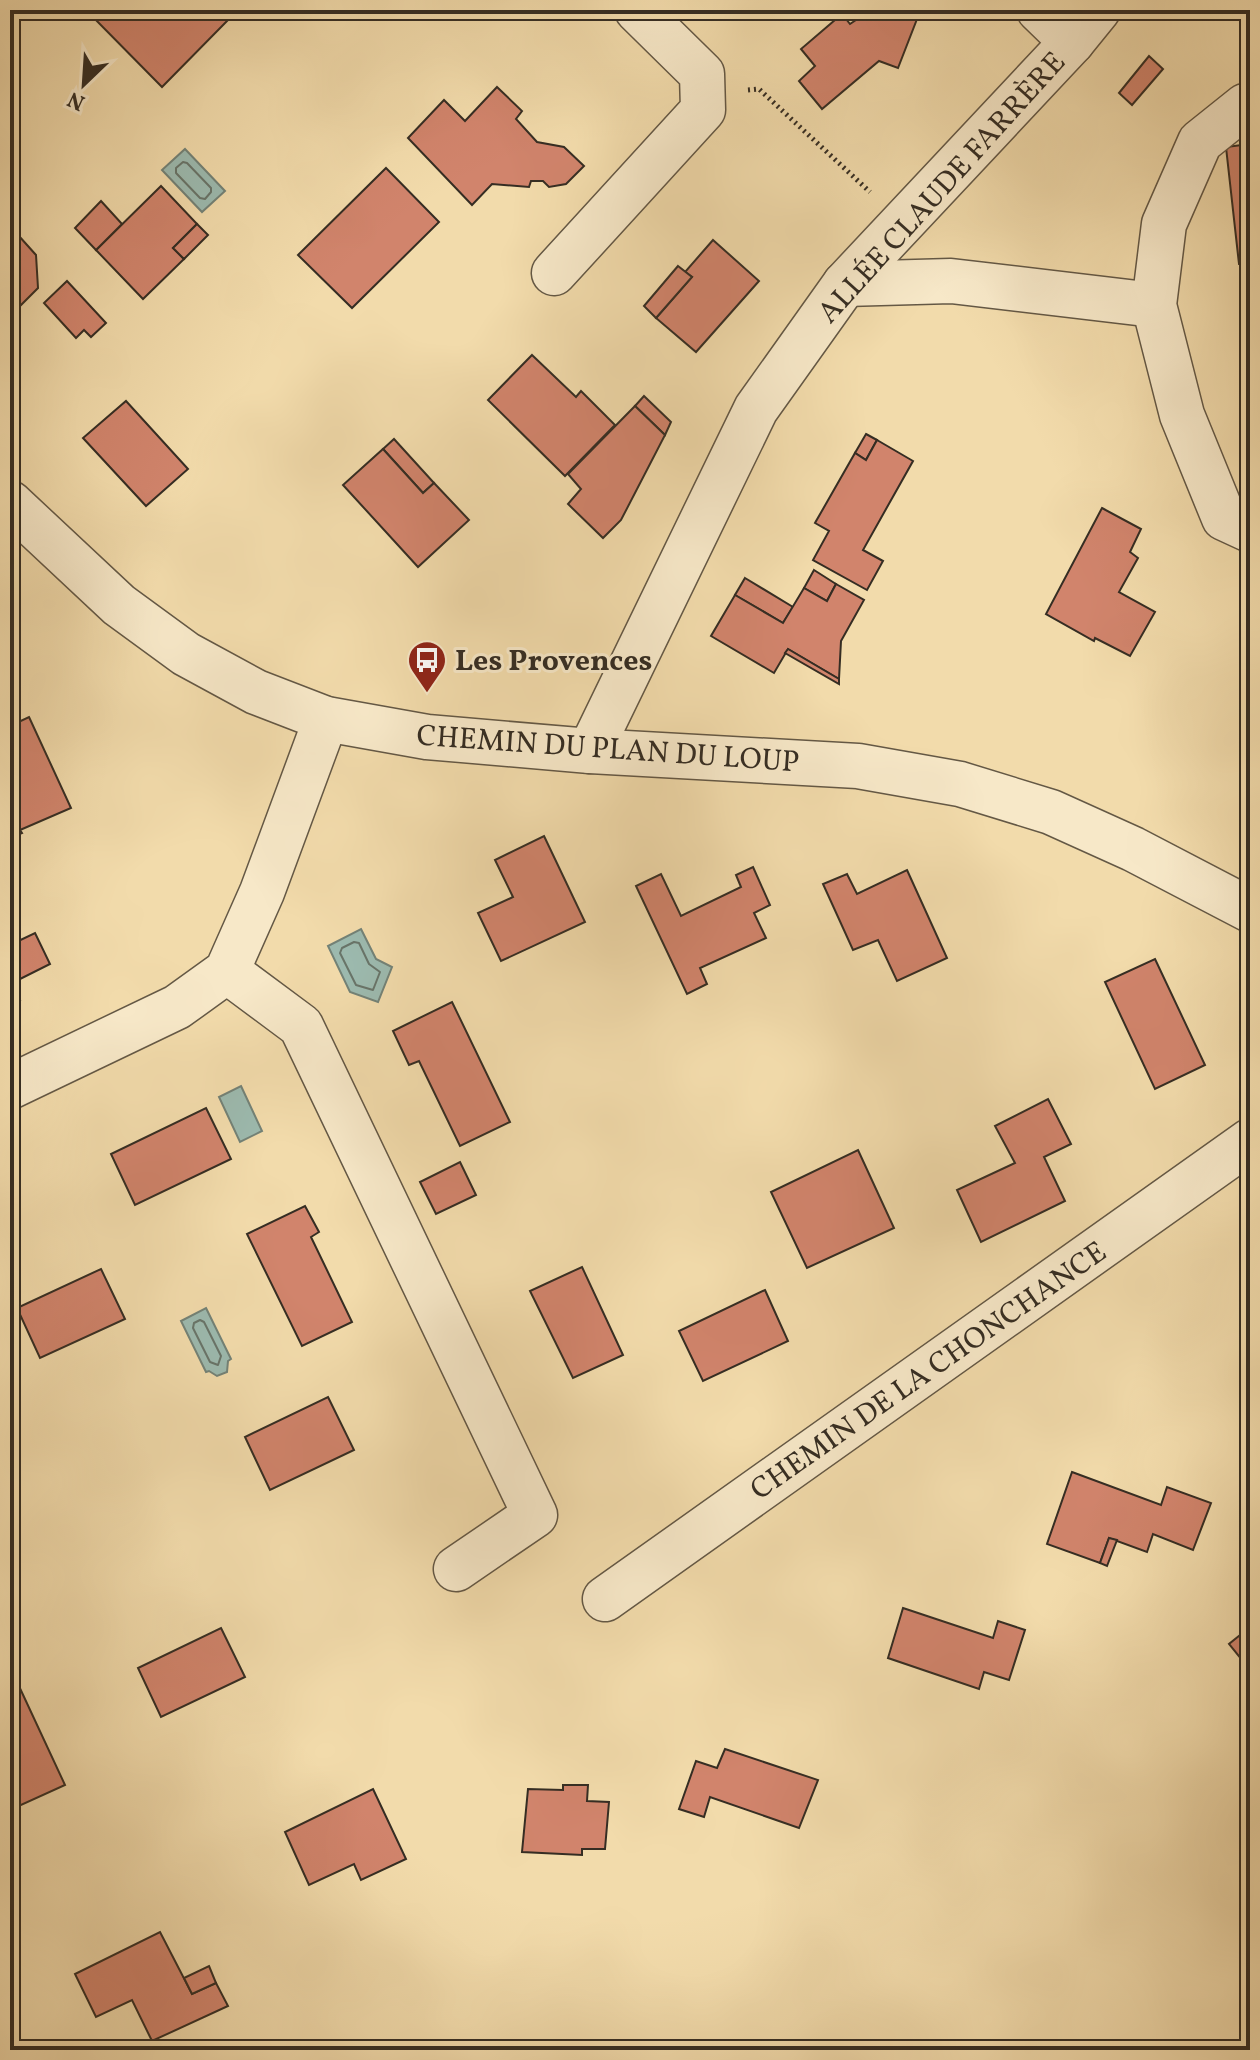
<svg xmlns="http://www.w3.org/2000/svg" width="1260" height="2060" font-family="Vollkorn,serif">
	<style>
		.water { fill: #9cbaaf; stroke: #738277; stroke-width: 2 }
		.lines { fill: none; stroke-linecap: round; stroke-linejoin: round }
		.shore { stroke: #687469; stroke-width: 2 }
		.building { fill: #d1846c; stroke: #352d23; stroke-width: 2 }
		.minor-casing { stroke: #645845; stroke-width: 47 }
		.path { stroke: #352d23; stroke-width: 5; stroke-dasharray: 2 4; stroke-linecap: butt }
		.minor { stroke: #f7e8c8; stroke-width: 44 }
		.labels { text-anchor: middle; stroke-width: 6; stroke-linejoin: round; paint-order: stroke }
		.street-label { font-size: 30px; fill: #352d23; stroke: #f7e8c8 }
		.poi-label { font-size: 30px; font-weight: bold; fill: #352d23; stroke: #f7e8c8; text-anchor: start }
	</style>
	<rect width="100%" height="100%" fill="#f2dbab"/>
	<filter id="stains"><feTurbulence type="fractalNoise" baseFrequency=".0025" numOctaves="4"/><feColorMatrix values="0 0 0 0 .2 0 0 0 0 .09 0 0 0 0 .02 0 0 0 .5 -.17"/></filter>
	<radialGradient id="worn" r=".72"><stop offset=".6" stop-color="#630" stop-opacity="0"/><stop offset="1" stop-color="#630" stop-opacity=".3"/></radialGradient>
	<g class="water">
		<path d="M 185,149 L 225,191 L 202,212 L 162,170 Z"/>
		<path d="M 361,929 L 376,959 L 392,967 L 378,1002 L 350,992 L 328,946 Z"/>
		<path d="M 241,1086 L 262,1131 L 240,1142 L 219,1097 Z"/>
		<path d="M 206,1308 L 231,1359 L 228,1361 L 227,1372 L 217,1376 L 209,1371 L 206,1372 L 181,1321 Z"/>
	</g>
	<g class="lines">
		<g class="shore">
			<path d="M 183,162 L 187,163 L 211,188 L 211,192 L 205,199 L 200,198 L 176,173 L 176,168 Z"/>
			<path d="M 354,942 L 359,943 L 369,964 L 380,972 L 373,990 L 356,985 L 340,953 L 342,948 Z"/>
			<path d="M 200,1320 L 204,1322 L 221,1356 L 218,1365 L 210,1362 L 193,1328 L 194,1323 Z"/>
		</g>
	</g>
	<g class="building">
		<path d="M 86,10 L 222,10 L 230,18 L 162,87 Z"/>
		<path d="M 855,10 L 896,10 L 917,19 L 898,68 L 879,61 L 822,109 L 799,81 L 815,66 L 801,49 L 842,14 L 850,24 L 859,18 Z"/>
		<path d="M 1149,56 L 1163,69 L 1132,105 L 1119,93 Z"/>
		<path d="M 497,87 L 522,111 L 516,119 L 537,142 L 564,147 L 584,166 L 566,184 L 549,187 L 543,181 L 531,181 L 529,187 L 492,184 L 472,205 L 408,138 L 444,100 L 465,121 Z"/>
		<path d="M 1250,144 L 1250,263 L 1239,264 L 1226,147 Z"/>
		<path d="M 386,168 L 439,222 L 352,308 L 298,255 Z"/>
		<path d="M 161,186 L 197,224 L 173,248 L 184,259 L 143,299 L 96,250 Z"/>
		<path d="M 101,201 L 122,224 L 96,250 L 75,228 Z"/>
		<path d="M 197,224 L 208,235 L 184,259 L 173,248 Z"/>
		<path d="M 10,226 L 36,255 L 38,288 L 10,316 Z"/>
		<path d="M 713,240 L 759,281 L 696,352 L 656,318 L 692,277 L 685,272 Z"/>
		<path d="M 678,266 L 692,277 L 656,318 L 644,306 Z"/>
		<path d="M 67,281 L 106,323 L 91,337 L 84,330 L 76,338 L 44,303 Z"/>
		<path d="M 532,355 L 576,397 L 581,391 L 615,425 L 565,476 L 488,400 Z"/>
		<path d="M 644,396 L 671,422 L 665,435 L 635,406 Z"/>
		<path d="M 126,401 L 188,469 L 146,506 L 83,438 Z"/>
		<path d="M 635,406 L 665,435 L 621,520 L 603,538 L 568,504 L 581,489 L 568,474 Z"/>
		<path d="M 866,434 L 877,440 L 866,460 L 855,453 Z"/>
		<path d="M 394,439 L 434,483 L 423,493 L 383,449 Z"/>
		<path d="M 877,440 L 913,461 L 863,550 L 883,561 L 867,590 L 813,560 L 829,531 L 815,523 L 855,453 L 866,460 Z"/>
		<path d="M 383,449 L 423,493 L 434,483 L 469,520 L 418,567 L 343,485 Z"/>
		<path d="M 1102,508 L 1141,529 L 1130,552 L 1138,558 L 1119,592 L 1155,612 L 1130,656 L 1095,638 L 1094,641 L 1046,614 Z"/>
		<path d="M 814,570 L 836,584 L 827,601 L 804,588 Z"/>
		<path d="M 745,578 L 793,607 L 783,623 L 735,595 Z"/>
		<path d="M 836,584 L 864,600 L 841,641 L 839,679 L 788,649 L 774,673 L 711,636 L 735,595 L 783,623 L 804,588 L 827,601 Z"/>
		<path d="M 788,649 L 839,679 L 839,684 L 785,653 Z"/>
		<path d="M 29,717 L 71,808 L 20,830 L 22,833 L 10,838 L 10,726 Z"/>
		<path d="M 544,836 L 585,922 L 501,961 L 478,913 L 513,897 L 495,860 Z"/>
		<path d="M 753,867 L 770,905 L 754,913 L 766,938 L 700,968 L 707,984 L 687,994 L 636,886 L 661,874 L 681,916 L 741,887 L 736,875 Z"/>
		<path d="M 907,870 L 947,958 L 897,981 L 878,940 L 853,950 L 823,884 L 847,874 L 857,894 Z"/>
		<path d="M 35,933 L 50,964 L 12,983 L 20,1000 L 10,1005 L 10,945 Z"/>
		<path d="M 1155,959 L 1205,1065 L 1155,1089 L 1105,982 Z"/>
		<path d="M 452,1002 L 510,1122 L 460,1146 L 419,1061 L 409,1065 L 393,1031 Z"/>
		<path d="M 1048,1099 L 1071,1144 L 1044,1157 L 1065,1201 L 981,1242 L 957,1190 L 1015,1163 L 995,1126 Z"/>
		<path d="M 206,1108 L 231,1159 L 135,1205 L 111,1154 Z"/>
		<path d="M 858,1150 L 894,1228 L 807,1268 L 771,1192 Z"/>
		<path d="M 460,1162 L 476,1195 L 436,1214 L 420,1182 Z"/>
		<path d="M 305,1206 L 319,1232 L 311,1237 L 352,1322 L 302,1346 L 247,1234 Z"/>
		<path d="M 582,1267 L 623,1355 L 573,1378 L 530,1291 Z"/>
		<path d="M 101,1269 L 125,1319 L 40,1358 L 17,1308 Z"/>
		<path d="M 765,1290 L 788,1341 L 703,1381 L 679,1331 Z"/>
		<path d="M 328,1397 L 354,1450 L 270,1490 L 245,1437 Z"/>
		<path d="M 1072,1472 L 1161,1505 L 1167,1487 L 1211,1503 L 1193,1550 L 1153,1534 L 1147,1552 L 1109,1538 L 1100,1563 L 1047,1544 Z"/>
		<path d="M 1109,1538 L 1117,1540 L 1107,1566 L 1100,1563 Z"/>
		<path d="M 903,1608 L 993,1638 L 998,1621 L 1025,1630 L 1009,1680 L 984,1672 L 979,1689 L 888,1658 Z"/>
		<path d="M 1250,1627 L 1250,1670 L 1229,1644 Z"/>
		<path d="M 221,1628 L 245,1677 L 161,1717 L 138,1668 Z"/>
		<path d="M 18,1684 L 65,1785 L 10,1810 L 10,1687 Z"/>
		<path d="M 725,1749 L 818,1780 L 799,1828 L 710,1797 L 704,1817 L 679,1809 L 696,1761 L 717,1768 Z"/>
		<path d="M 563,1785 L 588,1785 L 587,1801 L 609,1802 L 605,1849 L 582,1849 L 582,1855 L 522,1852 L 528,1789 L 563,1790 Z"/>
		<path d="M 373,1789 L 406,1859 L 361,1880 L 354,1864 L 309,1885 L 285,1832 Z"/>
		<path d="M 160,1932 L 192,1994 L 216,1983 L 228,2006 L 152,2041 L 132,2000 L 96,2017 L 75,1974 Z"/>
		<path d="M 209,1966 L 216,1983 L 192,1994 L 184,1978 Z"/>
	</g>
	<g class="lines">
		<g class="minor-casing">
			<g id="minor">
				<path d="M 1039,10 L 1072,42"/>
				<path d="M 1250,106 L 1245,106 L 1200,142 L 1164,224 L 1154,305 L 1182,415 L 1224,518 L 1250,530"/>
				<path d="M 554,273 L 703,110 L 702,74 L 637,10"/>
				<path d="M 845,284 L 951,281 L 1154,305"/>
				<path d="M 10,503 L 119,605 L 186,654 L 256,692 L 326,719 L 427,737 L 590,751 L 858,766 L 960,784 L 1051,812 L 1133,849 L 1250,910"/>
				<path d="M 590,751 L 756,409 L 845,284 L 1072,42 L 1098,10"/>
				<path d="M 227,971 L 301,1026 L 535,1515 L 456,1569"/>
				<path d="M 10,1087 L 177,1007 L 227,971 L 262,892 L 326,719"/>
				<path d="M 605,1599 L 1250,1141"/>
			</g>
		</g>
		<path class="path" d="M 748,90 L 759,89 L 870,192"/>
		<use href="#minor" class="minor"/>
	</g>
	<defs>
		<g id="bus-pin" transform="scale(2)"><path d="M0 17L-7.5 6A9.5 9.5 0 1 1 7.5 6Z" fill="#8f2418" stroke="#f7e8c8"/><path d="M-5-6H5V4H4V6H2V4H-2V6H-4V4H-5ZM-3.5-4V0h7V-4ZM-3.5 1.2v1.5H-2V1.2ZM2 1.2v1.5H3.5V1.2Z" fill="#fff"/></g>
	</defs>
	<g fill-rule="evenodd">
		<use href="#bus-pin" x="427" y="660"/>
	</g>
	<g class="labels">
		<g class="street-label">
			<text transform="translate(941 187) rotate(-48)" y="10">ALLÉE CLAUDE FARRÈRE</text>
			<text transform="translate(608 748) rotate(4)" y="10">CHEMIN DU PLAN DU LOUP</text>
			<text transform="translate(928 1370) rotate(-35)" y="10">CHEMIN DE LA CHONCHANCE</text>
		</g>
		<g class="poi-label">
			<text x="455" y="670">Les Provences</text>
		</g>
	</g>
	<rect width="1260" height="2060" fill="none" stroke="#f2dbab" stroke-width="40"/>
	<rect x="12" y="12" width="1236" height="2036" fill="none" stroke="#352d23" stroke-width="4"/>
	<rect x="20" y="20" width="1220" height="2020" fill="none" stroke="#352d23" stroke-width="2"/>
	<g transform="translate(84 84) rotate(205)" stroke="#f7e8c8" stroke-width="6" paint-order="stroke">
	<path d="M0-6L14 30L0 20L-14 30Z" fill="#352d23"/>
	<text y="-12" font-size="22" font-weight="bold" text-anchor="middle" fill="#352d23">N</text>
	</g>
	<rect width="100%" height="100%" filter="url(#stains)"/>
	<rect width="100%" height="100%" fill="url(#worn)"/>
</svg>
